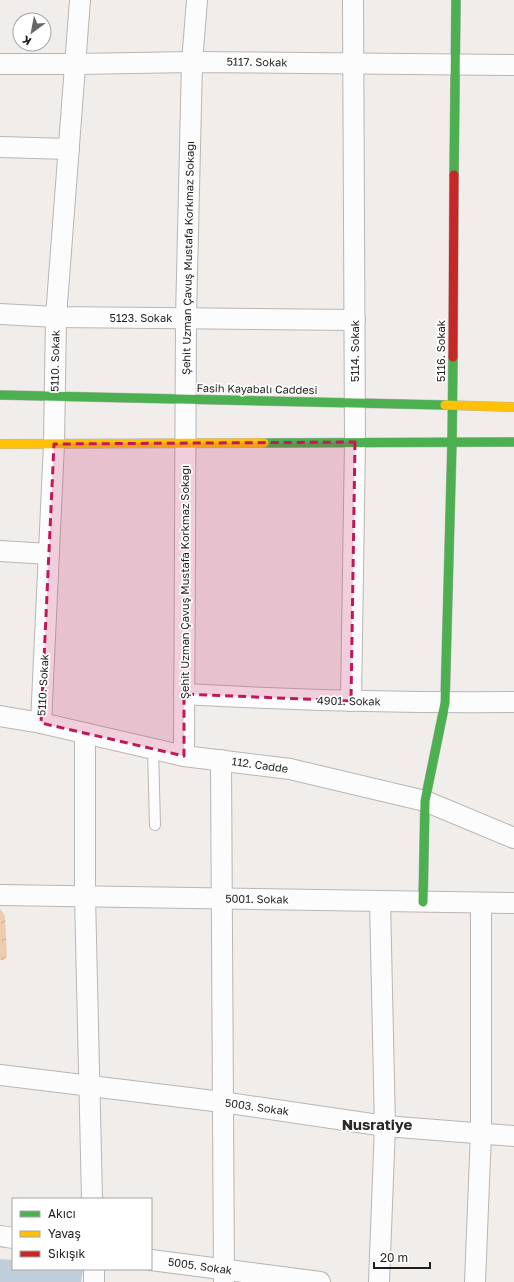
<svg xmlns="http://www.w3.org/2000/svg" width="514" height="1282" font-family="'Golos Text',sans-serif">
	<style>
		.park { fill: url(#park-crowns) }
		.building { fill: #bfceda }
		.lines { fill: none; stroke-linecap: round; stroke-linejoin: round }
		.lane-casing { stroke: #b8b6b5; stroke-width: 12 }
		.street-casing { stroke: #b8b6b5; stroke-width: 22 }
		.fast-casing { stroke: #b8b6b5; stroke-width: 10 }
		.slow-casing { stroke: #b8b6b5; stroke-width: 10 }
		.jam-casing { stroke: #b8b6b5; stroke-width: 10 }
		.lane { stroke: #fdfcfc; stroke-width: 10 }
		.street { stroke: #fdfcfc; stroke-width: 20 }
		.fast { stroke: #4caf50; stroke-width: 9 }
		.slow { stroke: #ffc107; stroke-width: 9 }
		.jam { stroke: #c62828; stroke-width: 9 }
		.marked { fill: #c2185b; fill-opacity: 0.2; stroke: #c2185b; stroke-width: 3; stroke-dasharray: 8 5; stroke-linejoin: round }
		.labels { text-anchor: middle; stroke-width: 3.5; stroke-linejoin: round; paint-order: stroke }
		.street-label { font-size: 11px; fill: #201f1e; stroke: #fff }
		.district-label { font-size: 15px; font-weight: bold; fill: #2c2927; stroke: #fff }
	</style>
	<defs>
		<pattern id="park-crowns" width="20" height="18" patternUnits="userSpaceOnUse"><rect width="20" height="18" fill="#eeccae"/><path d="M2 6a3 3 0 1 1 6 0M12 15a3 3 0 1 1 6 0" fill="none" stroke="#ccaf95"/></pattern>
	</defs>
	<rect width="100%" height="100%" fill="#f0edeb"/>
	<path class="park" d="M 0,908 L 5,916 L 7,956 L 4,960 L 0,960 Z"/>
	<path class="building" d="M 0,1259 L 13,1260 L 13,1269 L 83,1269 L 81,1282 L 0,1282 Z"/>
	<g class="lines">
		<g class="lane-casing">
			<path id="lane" d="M 153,749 L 155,825"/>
		</g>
		<g class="street-casing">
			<g id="street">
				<path d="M 0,64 L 76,64 L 192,62 L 514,65"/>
				<path d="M 0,147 L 69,149"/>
				<path d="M 0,314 L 56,317 L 355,320"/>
				<path d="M 0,551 L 49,554"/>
				<path d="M 184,694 C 294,700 404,703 514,702"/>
				<path d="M 351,701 L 355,442 L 353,0"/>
				<path d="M 0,716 L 41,723 L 184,756 L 290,769 L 425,801 L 514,838"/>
				<path d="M 41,723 L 54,444 L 56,317 L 80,0"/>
				<path d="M 85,733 L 85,896 L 92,1199"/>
				<path d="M 184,756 L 186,318 L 192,62 L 197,0"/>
				<path d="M 221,760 L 224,1282"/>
				<path d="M 0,895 L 514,903"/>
				<path d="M 0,1075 L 222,1102 L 385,1126 L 514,1136"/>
				<path d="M 0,1236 L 13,1238"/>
				<path d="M 151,1260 L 320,1282"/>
				<path d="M 94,1269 L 94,1282"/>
				<path d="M 379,1282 L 385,1126 L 380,901"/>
				<path d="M 475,1282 L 481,1132 L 481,903"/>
			</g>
		</g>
		<g class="fast-casing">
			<g id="fast">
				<path d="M 454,175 L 456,0"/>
				<path d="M 0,395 L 445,405"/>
				<path d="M 264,443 L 514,442"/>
				<path d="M 423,902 L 425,801 L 445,703 L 452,442 L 453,357"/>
			</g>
		</g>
		<g class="slow-casing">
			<g id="slow">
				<path d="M 445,405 L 514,407"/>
				<path d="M 0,444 L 264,443"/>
			</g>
		</g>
		<g class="jam-casing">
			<path id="jam" d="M 453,357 L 454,175"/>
		</g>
		<use href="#lane" class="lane"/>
		<use href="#street" class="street"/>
		<use href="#fast" class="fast"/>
		<use href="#slow" class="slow"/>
		<use href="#jam" class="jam"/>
	</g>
	<path class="marked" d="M 355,442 L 351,701 L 184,694 L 184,756 L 41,723 L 54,444 Z"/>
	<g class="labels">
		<g class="street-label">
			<text transform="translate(257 62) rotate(1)" y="4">5117. Sokak</text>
			<text transform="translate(188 258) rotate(-89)" y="4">Şehit Uzman Çavuş Mustafa Korkmaz Sokağı</text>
			<text x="141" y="322">5123. Sokak</text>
			<text transform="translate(355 351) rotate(-90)" y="4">5114. Sokak</text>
			<text transform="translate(441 351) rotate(-90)" y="4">5116. Sokak</text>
			<text transform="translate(55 361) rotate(-89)" y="4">5110. Sokak</text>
			<text transform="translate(257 389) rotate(1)" y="4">Fasih Kayabalı Caddesi</text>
			<text transform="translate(185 582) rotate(-90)" y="4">Şehit Uzman Çavuş Mustafa Korkmaz Sokağı</text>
			<text transform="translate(43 685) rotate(-87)" y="4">5110. Sokak</text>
			<text transform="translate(349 701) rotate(1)" y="4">4901. Sokak</text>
			<text transform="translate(260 765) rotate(8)" y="4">112. Cadde</text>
			<text transform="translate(257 899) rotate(1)" y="4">5001. Sokak</text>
			<text transform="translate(257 1107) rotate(8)" y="4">5003. Sokak</text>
			<text transform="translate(200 1266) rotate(8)" y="4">5005. Sokak</text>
		</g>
		<g class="district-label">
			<text x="377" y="1130">Nusratiye</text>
		</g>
	</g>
	<rect x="12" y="1198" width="140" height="72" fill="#ffffff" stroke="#a6a5a5"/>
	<rect x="20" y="1211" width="20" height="6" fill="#4caf50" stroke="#a6a5a5"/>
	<text x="48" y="1218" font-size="12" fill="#201f1e">Akıcı</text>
	<rect x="20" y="1231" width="20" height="6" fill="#ffc107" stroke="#a6a5a5"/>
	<text x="48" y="1238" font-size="12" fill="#201f1e">Yavaş</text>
	<rect x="20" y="1251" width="20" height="6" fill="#c62828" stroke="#a6a5a5"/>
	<text x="48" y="1258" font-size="12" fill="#201f1e">Sıkışık</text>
	<g transform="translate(32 32) rotate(212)"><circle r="19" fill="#ffffff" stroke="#a6a5a5"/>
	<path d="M0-3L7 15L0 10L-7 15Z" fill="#696766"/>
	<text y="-6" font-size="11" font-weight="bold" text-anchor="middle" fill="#201f1e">K</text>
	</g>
	<path d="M374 1262v6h56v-6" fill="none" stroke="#201f1e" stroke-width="2"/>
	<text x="380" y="1262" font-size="12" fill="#201f1e" stroke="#ffffff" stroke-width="3" paint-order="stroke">20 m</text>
</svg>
